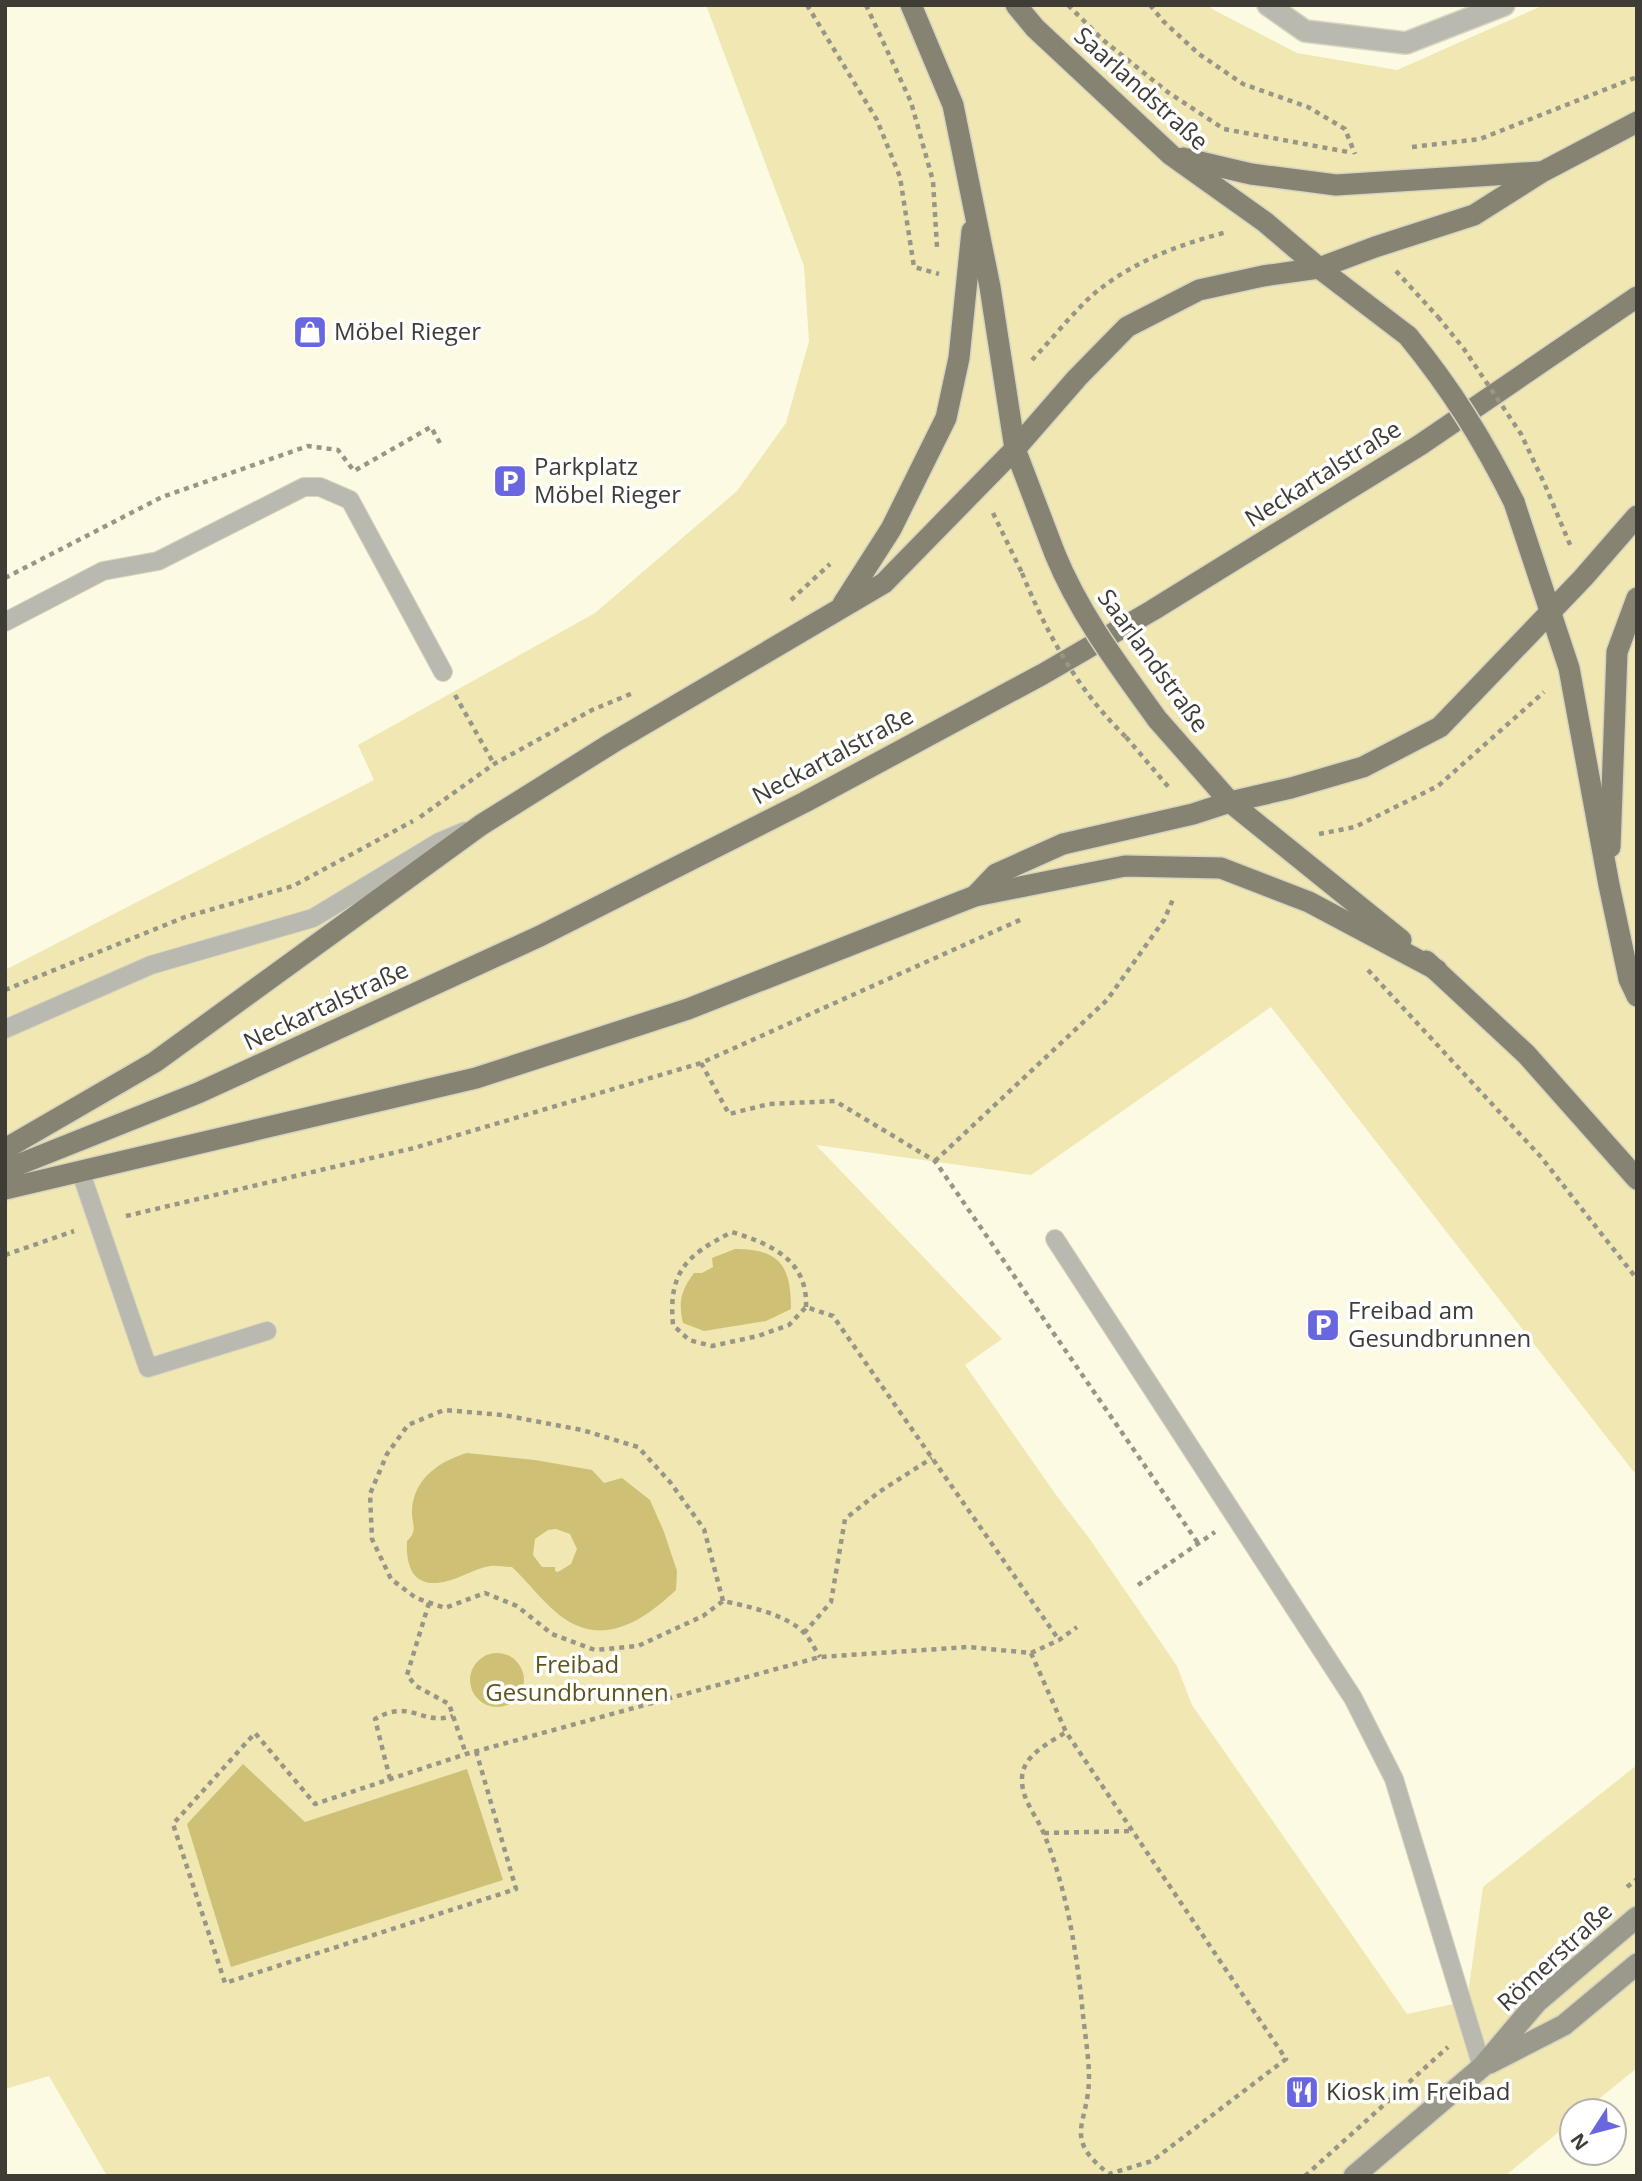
<svg xmlns="http://www.w3.org/2000/svg" width="1642" height="2181" font-family="'Open Sans',sans-serif">
	<style>
		.green { fill: #f0e7b2 }
		.water { fill: #cec175; fill-rule: evenodd }
		.lines { fill: none; stroke-linecap: round; stroke-linejoin: round }
		.service-casing { stroke: #d7d4c0; stroke-width: 20 }
		.minor-casing { stroke: #d7d4c0; stroke-width: 24 }
		.secondary-casing { stroke: #d7d4c0; stroke-width: 24 }
		.primary-casing { stroke: #d7d4c0; stroke-width: 24 }
		.path { stroke: #989687; stroke-width: 4.5; stroke-dasharray: 5 5; stroke-linecap: butt }
		.service { stroke: #bab9af; stroke-width: 18 }
		.minor { stroke: #bab9af; stroke-width: 21 }
		.secondary { stroke: #9b998b; stroke-width: 21 }
		.primary { stroke: #868372; stroke-width: 21 }
		.primary-bridge-casing { stroke: #d7d4c0; stroke-width: 24; stroke-linecap: butt }
		.path-bridge { stroke: #989687; stroke-width: 4.5; stroke-dasharray: 5 5; stroke-linecap: butt }
		.primary-bridge { stroke: #868372; stroke-width: 21 }
		.labels { text-anchor: middle; stroke-width: 7; stroke-linejoin: round; paint-order: stroke }
		.street-label { font-size: 24px; fill: #3e3c34; stroke: #fff }
		.poi-label { font-size: 24px; fill: #3e3c34; stroke: #fff; text-anchor: start }
		.park-label { font-size: 24px; fill: #5e541b; stroke: #fff }
	</style>
	<rect width="100%" height="100%" fill="#fdfae3"/>
	<path class="green" d="M 706,5 L 1209,5 L 1212,9 L 1297,53 L 1397,70 L 1544,5 L 1637,5 L 1637,1476 L 1271,1007 L 1031,1175 L 816,1145 L 1002,1339 L 965,1365 L 1059,1499 L 1089,1538 L 1177,1666 L 1192,1705 L 1407,2014 L 1467,2001 L 1483,1887 L 1637,1765 L 1637,2068 L 1584,2111 L 1572,2111 L 1572,2121 L 1505,2176 L 107,2176 L 49,2076 L 5,2089 L 5,970 L 374,780 L 358,745 L 595,613 L 737,491 L 786,423 L 809,341 L 804,266 Z"/>
	<g class="water">
		<path d="M 735,1249 C 780,1249 791,1266 791,1309 L 766,1321 L 704,1331 L 683,1323 C 678,1301 681,1291 694,1273 L 702,1273 L 713,1267 L 712,1258 Z"/>
		<path d="M 467,1453 L 535,1460 L 592,1470 L 604,1483 L 622,1478 L 650,1500 L 664,1532 L 677,1571 L 676,1590 C 642,1622 601,1649 558,1614 C 541,1600 528,1582 512,1567 C 505,1567 497,1565 490,1566 C 472,1569 455,1582 437,1583 C 410,1585 406,1561 407,1541 C 419,1530 411,1523 412,1510 C 414,1478 440,1461 467,1453 ZM 556,1529 L 570,1534 L 577,1549 L 571,1564 L 558,1572 L 555,1571 L 555,1567 L 542,1567 L 533,1555 L 535,1539 L 548,1530 Z"/>
		<circle cx="497" cy="1680" r="27"/>
		<path d="M 243,1764 L 305,1822 L 467,1769 L 503,1880 L 231,1967 L 187,1824 Z"/>
	</g>
	<g class="lines">
		<g class="service-casing">
			<g id="service">
				<path d="M 5,622 L 103,571 L 158,561 L 304,487 L 320,487 L 350,500 L 443,672"/>
				<path d="M 5,1029 L 151,965 L 313,918 L 439,842 L 465,831"/>
				<path d="M 81,1173 L 148,1368 L 267,1331"/>
				<path d="M 1055,1239 L 1353,1698 L 1394,1779 L 1482,2067"/>
			</g>
		</g>
		<g class="minor-casing">
			<path id="minor" d="M 1268,5 L 1305,31 L 1406,43 L 1504,5"/>
		</g>
		<g class="secondary-casing">
			<g id="secondary">
				<path d="M 1490,2063 L 1564,2025 L 1637,1964"/>
				<path d="M 1354,2176 L 1482,2067 L 1537,2002 L 1637,1917"/>
			</g>
		</g>
		<g class="primary-casing">
			<g id="primary">
				<path d="M 911,5 L 953,105 L 990,287 L 1015,449 L 1055,554"/>
				<path d="M 1016,5 L 1035,28 L 1171,155 L 1265,222 L 1319,268 L 1408,336"/>
				<path d="M 1183,158 L 1251,174 L 1336,185 L 1540,172"/>
				<path d="M 1514,502 L 1569,668 L 1609,885 L 1629,979 L 1637,996"/>
				<path d="M 843,604 L 891,529 L 946,418 L 959,358 L 972,231"/>
				<path d="M 1157,719 L 1230,802 L 1401,940"/>
				<path d="M 1610,847 L 1617,652 L 1637,598"/>
				<path d="M 975,896 L 996,874 L 1063,844 L 1193,814 L 1230,802 L 1291,788 L 1363,767 L 1440,727 L 1583,578 L 1637,516"/>
				<path d="M 1426,961 L 1526,1054 L 1637,1179"/>
				<path d="M 5,1149 L 155,1062 L 481,825 L 612,743 L 884,583 L 1015,449 L 1077,378 L 1127,327 L 1199,290 L 1263,276 L 1319,268 L 1375,247 L 1474,215 L 1542,172 L 1637,122"/>
				<path d="M 5,1170 L 198,1093 L 540,936 L 805,802 L 1043,674 L 1153,610 L 1420,445 L 1637,297"/>
				<path d="M 5,1189 L 476,1078 L 688,1009 L 975,896 L 1125,866 L 1221,868 L 1309,902 L 1437,970"/>
			</g>
		</g>
		<g class="path">
			<path d="M 807,5 L 877,120 L 900,177 L 914,267 L 939,274"/>
			<path d="M 866,5 L 911,102 L 933,181 L 937,247"/>
			<path d="M 1068,5 L 1103,40 L 1169,93 L 1224,129 L 1348,152"/>
			<path d="M 1150,5 L 1163,21 L 1199,54 L 1243,84 L 1308,107 L 1345,129 L 1355,154"/>
			<path d="M 1412,147 L 1480,139 L 1637,77"/>
			<path d="M 1396,271 L 1438,317"/>
			<path d="M 1032,360 C 1050,341 1068,319 1087,300 C 1126,264 1177,245 1227,232"/>
			<path d="M 1545,485 L 1571,547"/>
			<path d="M 993,513 L 1022,573"/>
			<path d="M 5,578 L 162,497 L 308,446 L 338,450 L 354,471 L 431,427 L 441,445"/>
			<path d="M 791,600 L 830,564"/>
			<path d="M 455,695 L 494,764"/>
			<path d="M 1126,737 L 1171,790"/>
			<path d="M 420,817 L 494,764 L 592,710 L 633,693"/>
			<path d="M 1319,834 L 1355,827 L 1438,786 L 1544,692"/>
			<path d="M 1368,970 L 1541,1157 L 1637,1279"/>
			<path d="M 5,990 L 185,917 L 293,886 L 413,821"/>
			<path d="M 701,1063 L 729,1114 L 769,1104 L 835,1101 L 935,1161 L 1198,1543"/>
			<path d="M 935,1161 L 1107,1000 L 1164,920 L 1174,897"/>
			<path d="M 126,1216 L 414,1148 L 701,1063 L 1022,919"/>
			<path d="M 5,1255 L 74,1231"/>
			<path d="M 806,1307 C 808,1260 771,1244 732,1232 C 687,1255 668,1271 673,1325 L 689,1340 L 712,1346 L 758,1336 L 789,1325 L 806,1307 L 833,1316 L 1059,1640"/>
			<path d="M 1138,1585 L 1215,1532"/>
			<path d="M 723,1601 L 704,1529 L 670,1482 L 638,1447 L 582,1430 L 503,1415 L 444,1410 L 408,1425 L 387,1454 L 370,1494 L 372,1539 L 391,1579 L 416,1598 L 445,1608 L 485,1593 L 517,1606 L 552,1634 L 595,1650 L 638,1646 L 703,1616 L 723,1601 C 747,1606 789,1615 805,1634 C 811,1640 815,1650 820,1657"/>
			<path d="M 429,1603 L 407,1675 L 416,1686 L 449,1704 L 466,1754"/>
			<path d="M 804,1633 L 831,1602 L 845,1519 L 879,1492 L 932,1458"/>
			<path d="M 1031,1653 L 1066,1732 L 1286,2059 L 1152,2161 L 1109,2174 C 1062,2137 1088,2126 1089,2079 C 1089,2055 1084,2029 1082,2005 C 1076,1948 1066,1887 1044,1834 C 1037,1816 1022,1801 1022,1780 C 1021,1756 1049,1743 1066,1732"/>
			<path d="M 476,1751 L 516,1889 L 225,1983 L 173,1824 L 255,1733 L 315,1804 L 466,1754 L 820,1657 L 968,1647 L 1031,1653 L 1059,1640 L 1077,1627"/>
			<path d="M 390,1779 L 375,1719 C 411,1698 421,1726 453,1716"/>
			<path d="M 1044,1833 L 1133,1831"/>
			<path d="M 1627,1887 L 1637,1879"/>
			<path d="M 1305,2176 L 1448,2047"/>
		</g>
		<use href="#service" class="service"/>
		<use href="#minor" class="minor"/>
		<use href="#secondary" class="secondary"/>
		<use href="#primary" class="primary"/>
		<g class="primary-bridge-casing">
			<g id="primary-bridge">
				<path d="M 1408,336 C 1452,390 1483,440 1514,502"/>
				<path d="M 1055,554 C 1080,615 1119,666 1157,719"/>
			</g>
		</g>
		<g class="path-bridge">
			<path d="M 1438,317 L 1464,349 L 1521,434 L 1545,485"/>
			<path d="M 1022,573 C 1047,634 1078,691 1126,737"/>
		</g>
		<use href="#primary-bridge" class="primary-bridge"/>
	</g>
	<defs>
		<g id="shop-square" transform="scale(1.75)"><rect x="-9" y="-9" width="18" height="18" rx="4" fill="#6967e0" stroke="#fff"/><path d="M-5-2.5h2.3a2.7 3.5 0 0 1 5.4 0H5L5.5 6h-11ZM-1.5-2.5h3a1.5 2.3 0 0 0-3 0Z" fill="#fff"/></g>
		<g id="parking-square" transform="scale(1.75)"><rect x="-9" y="-9" width="18" height="18" rx="4" fill="#6967e0" stroke="#fff"/><path d="M-3.5-5.5H1a3.5 3.5 0 0 1 0 7H-1V5.5H-3.5ZM-1-3.4V-.6H.8a1.4 1.4 0 0 0 0-2.8Z" fill="#fff"/></g>
		<g id="restaurant-square" transform="scale(1.75)"><rect x="-9" y="-9" width="18" height="18" rx="4" fill="#6967e0" stroke="#fff"/><path d="M-5-6h1v4h1v-4h1v4h1v-4h1v5L-1.5 .5V6h-2V.5L-5-1ZM5-6V6H3V1.5H1.5Q1.5-4 5-6Z" fill="#fff"/></g>
	</defs>
	<g fill-rule="evenodd">
		<use href="#shop-square" x="310" y="332"/>
		<use href="#parking-square" x="510" y="481"/>
		<use href="#parking-square" x="1323" y="1325"/>
		<use href="#restaurant-square" x="1302" y="2092"/>
	</g>
	<g class="labels">
		<g class="street-label">
			<text transform="translate(1141 89) rotate(42)" y="8">Saarlandstraße</text>
			<text transform="translate(1323 474) rotate(-32)" y="8">Neckartalstraße</text>
			<text transform="translate(1153 661) rotate(54)" y="8">Saarlandstraße</text>
			<text transform="translate(833 756) rotate(-28)" y="8">Neckartalstraße</text>
			<text transform="translate(326 1006) rotate(-25)" y="8">Neckartalstraße</text>
			<text transform="translate(1555 1957) rotate(-43)" y="8">Römerstraße</text>
		</g>
		<g class="poi-label">
			<text x="334" y="340">Möbel Rieger</text>
			<text x="534" y="475">Parkplatz<tspan x="534" dy="28">Möbel Rieger</tspan></text>
			<text x="1348" y="1319">Freibad am<tspan x="1348" dy="28">Gesundbrunnen</tspan></text>
			<text x="1326" y="2100">Kiosk im Freibad</text>
		</g>
		<g class="park-label">
			<text x="577" y="1673">Freibad<tspan x="577" dy="28">Gesundbrunnen</tspan></text>
		</g>
	</g>
	<rect width="1642" height="2181" fill="none" stroke="#3e3c34" stroke-width="14"/>
	<g transform="translate(1593 2132) rotate(234)"><circle r="33" fill="#ffffff" stroke="#b2b1ae" stroke-width="2"/>
	<path d="M0-5L12 26L0 18L-12 26Z" fill="#6967e0"/>
	<text y="-10" font-size="19" font-weight="bold" text-anchor="middle" fill="#3e3c34">N</text>
	</g>
</svg>
